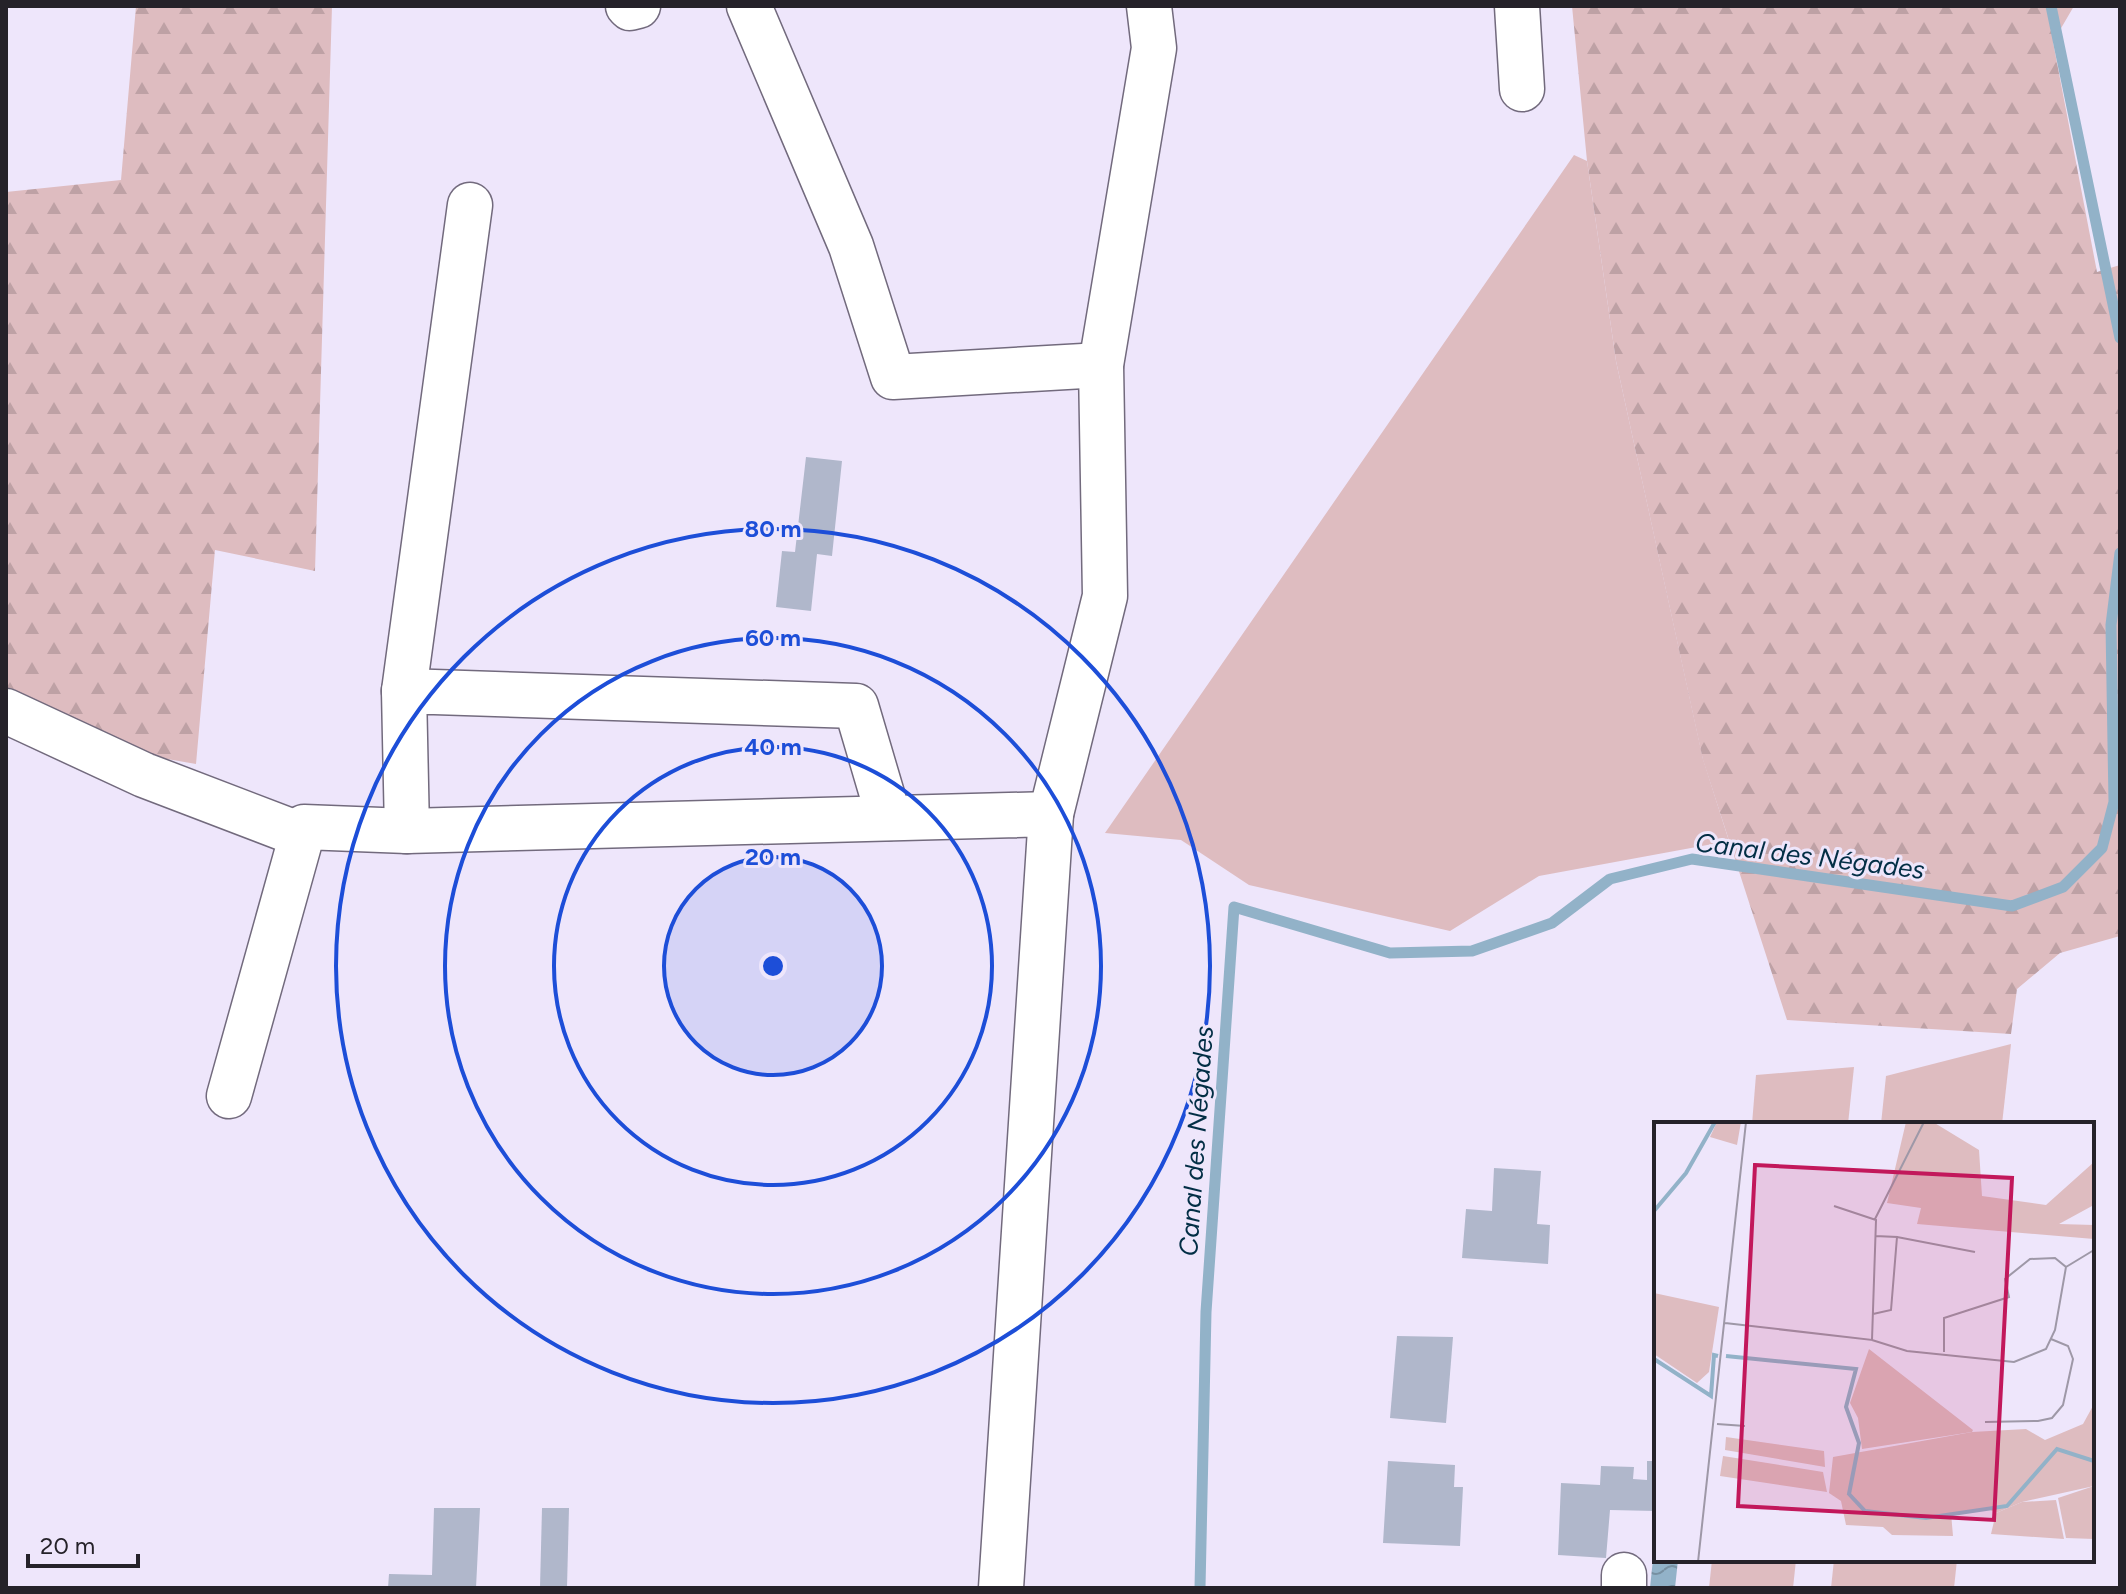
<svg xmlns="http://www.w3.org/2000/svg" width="2126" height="1594" font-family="Figtree,sans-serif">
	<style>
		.green { fill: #debcc0 }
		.forest { fill: url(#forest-firs) }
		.water { fill: url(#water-waves) }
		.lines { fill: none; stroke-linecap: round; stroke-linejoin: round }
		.stream { stroke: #92b2c8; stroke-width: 11 }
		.building { fill: #b0b7cb }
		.minor-casing { stroke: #726a7d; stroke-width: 47 }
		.minor { stroke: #fff; stroke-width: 44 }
		.ring { fill: none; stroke: #1d4ed8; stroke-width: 4 }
		.labels { text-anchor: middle; stroke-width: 6; stroke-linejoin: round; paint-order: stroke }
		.water-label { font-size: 26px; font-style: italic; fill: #022e45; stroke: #eee6fb }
		.inset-river { fill: none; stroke: #92b2c8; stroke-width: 4 }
		.inset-road { fill: none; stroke: #9e98a7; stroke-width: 2 }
		.view { fill: #c2185b; fill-opacity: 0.15; stroke: #c2185b; stroke-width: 4 }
		.inset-edge { fill: none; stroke: #252229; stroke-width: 4 }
		.centre { fill: #1d4ed8; stroke: #eee6fb; stroke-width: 4 }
		.ring-label { font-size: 24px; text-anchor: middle; font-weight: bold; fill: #1d4ed8; stroke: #eee6fb; stroke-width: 6; stroke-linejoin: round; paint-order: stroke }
	</style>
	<defs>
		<pattern id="forest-firs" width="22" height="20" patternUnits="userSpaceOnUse" patternTransform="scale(2)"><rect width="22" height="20" fill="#debcc0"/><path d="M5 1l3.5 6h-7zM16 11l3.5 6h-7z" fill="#bea1a5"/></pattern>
		<pattern id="water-waves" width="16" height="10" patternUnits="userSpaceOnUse" patternTransform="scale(2)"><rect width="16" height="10" fill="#92b2c8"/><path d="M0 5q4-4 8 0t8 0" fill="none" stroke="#7790a2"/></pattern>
	</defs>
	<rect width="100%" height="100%" fill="#eee6fb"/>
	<g class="green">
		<path d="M 1574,155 L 1587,161 L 1616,361 L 1703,759 L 1729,841 L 1539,876 L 1450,931 L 1249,885 L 1181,840 L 1105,833 Z"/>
		<path d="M 2011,1044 L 2002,1124 L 1881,1124 L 1886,1076 Z"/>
		<path d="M 1854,1067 L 1848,1124 L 1752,1124 L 1756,1075 Z"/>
		<path d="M 1712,1560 L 1796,1560 L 1793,1588 L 1709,1588 Z"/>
		<path d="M 1834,1560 L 1957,1560 L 1954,1588 L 1831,1588 Z"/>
	</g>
	<g class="forest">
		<path d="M 136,6 L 332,6 L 315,571 L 215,550 L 196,764 L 6,731 L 6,192 L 121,180 Z"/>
		<path d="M 1572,6 L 2074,6 L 2053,42 L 2097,272 L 2120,265 L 2120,936 L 2060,953 L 2017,989 L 2011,1034 L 1787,1020 L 1703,760 L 1616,361 L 1587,161 Z"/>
	</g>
	<path class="water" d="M 1654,1549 L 1656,1560 L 1678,1560 L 1675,1588 L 1650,1588 Z"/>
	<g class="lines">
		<g class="stream">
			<path d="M 2051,6 L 2120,338"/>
			<path d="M 1200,1588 L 1206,1312 L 1234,907 L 1390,953 L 1472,951 L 1552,923 L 1610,879 L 1692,859 L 2012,906 L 2063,887 L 2102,848 L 2114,802 L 2111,625 L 2120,553"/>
		</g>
	</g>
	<g class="building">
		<path d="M 806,457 L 842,461 L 832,556 L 817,554 L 811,611 L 776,607 L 782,551 L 795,552 Z"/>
		<path d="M 1494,1168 L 1541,1171 L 1537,1224 L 1550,1225 L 1548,1264 L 1462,1258 L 1466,1209 L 1492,1211 Z"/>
		<path d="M 1397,1336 L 1453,1337 L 1446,1423 L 1390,1418 Z"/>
		<path d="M 1388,1461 L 1455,1465 L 1454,1487 L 1463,1487 L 1460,1546 L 1383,1543 Z"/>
		<path d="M 1647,1461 L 1656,1461 L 1656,1511 L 1610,1510 L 1606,1558 L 1558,1555 L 1561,1483 L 1600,1485 L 1601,1466 L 1634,1467 L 1633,1479 L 1647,1480 Z"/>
		<path d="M 434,1508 L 480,1508 L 476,1588 L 388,1588 L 389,1574 L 432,1575 Z"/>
		<path d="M 542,1508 L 569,1508 L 567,1588 L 540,1588 Z"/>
	</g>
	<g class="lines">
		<g class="minor-casing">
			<g id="minor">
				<path d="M 628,6 L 630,8 L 638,6"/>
				<path d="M 749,6 L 851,246 L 893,377 L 1101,365"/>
				<path d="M 1517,6 L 1522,89"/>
				<path d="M 404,691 L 470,205"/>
				<path d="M 6,711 L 144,775 L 301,835"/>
				<path d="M 1051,814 L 1105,596 L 1101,365 L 1154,48 L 1149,6"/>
				<path d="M 407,831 L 404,691 L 856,706 L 889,818"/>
				<path d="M 229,1096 L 304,827 L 407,831 L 1051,814 L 1001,1588"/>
				<path d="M 1624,1575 L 1624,1588"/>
			</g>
		</g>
		<use href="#minor" class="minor"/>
	</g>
	<circle cx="773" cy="966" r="109" fill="#1d4ed8" fill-opacity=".12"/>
	<g class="ring">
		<circle cx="773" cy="966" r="109"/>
		<circle cx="773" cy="966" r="219"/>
		<circle cx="773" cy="966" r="328"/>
		<circle cx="773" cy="966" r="437"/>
	</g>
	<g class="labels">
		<g class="water-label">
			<text transform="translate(1810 856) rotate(7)" y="9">Canal des Négades</text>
			<text transform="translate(1196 1141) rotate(-86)" y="9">Canal des Négades</text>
		</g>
	</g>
	<g transform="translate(1654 1122)">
		<rect width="440" height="440" fill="#eee6fb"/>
		<path d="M 63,0 L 87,0 L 83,23 L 56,15 ZM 0,171 L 65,185 L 55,250 L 43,261 L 0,232 ZM 215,227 L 319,308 L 318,310 L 208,327 L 204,296 L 196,281 ZM 72,315 L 170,329 L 171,345 L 71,328 ZM 69,334 L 169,350 L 173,370 L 66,354 ZM 440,364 L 440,417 L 412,416 L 404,376 ZM 402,378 L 410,417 L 337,412 L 342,391 L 368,380 Z" fill="#debcc0"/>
		<path d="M 252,0 L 279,0 L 325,28 L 328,74 L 392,83 L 440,40 L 438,84 L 405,102 L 440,103 L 440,117 L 263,102 L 267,86 L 233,81 ZM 440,282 L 440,364 L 368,380 L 342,391 L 333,386 L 297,391 L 299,414 L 238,413 L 229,405 L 192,403 L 187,379 L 175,371 L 179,335 L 318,310 L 372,307 L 391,318 L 429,302 Z" fill="#debcc0"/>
		<path class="inset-river" d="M 0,89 L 32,51 L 61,0M 72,234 L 202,247 L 192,285 L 205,321 L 195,372 L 211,389 L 272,396 L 353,384 L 403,327 L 440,339M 0,237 L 57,274 L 60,233 L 64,234"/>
		<path class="inset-road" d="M 221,97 L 270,0M 243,115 L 321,130M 412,145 L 440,128M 219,192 L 237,188 L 243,115 L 221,114M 71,201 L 218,218 L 222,98 L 180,84M 218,218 L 253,229 L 360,240 L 392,227 L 401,208 L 412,145 L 401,136 L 376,137 L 351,157 L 355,175 L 290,196 L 290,230M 331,300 L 384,299 L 398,296 L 409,283 L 419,237 L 414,224 L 397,217M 63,302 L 91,304M 44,440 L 92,0"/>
		<path class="view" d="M 101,43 L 358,56 L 340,398 L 84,384 Z"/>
		<rect width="440" height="440" class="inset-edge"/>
	</g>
	<circle cx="773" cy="966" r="12" class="centre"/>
	<g class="ring-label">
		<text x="773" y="537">80 m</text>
		<text x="773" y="646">60 m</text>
		<text x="773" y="755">40 m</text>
		<text x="773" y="865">20 m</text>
	</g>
	<rect width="2126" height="1594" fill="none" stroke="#252229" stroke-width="16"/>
	<path d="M28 1554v12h110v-12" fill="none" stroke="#252229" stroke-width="4"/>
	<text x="40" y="1554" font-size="24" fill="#252229" stroke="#eee6fb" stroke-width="6" paint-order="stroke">20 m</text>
</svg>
